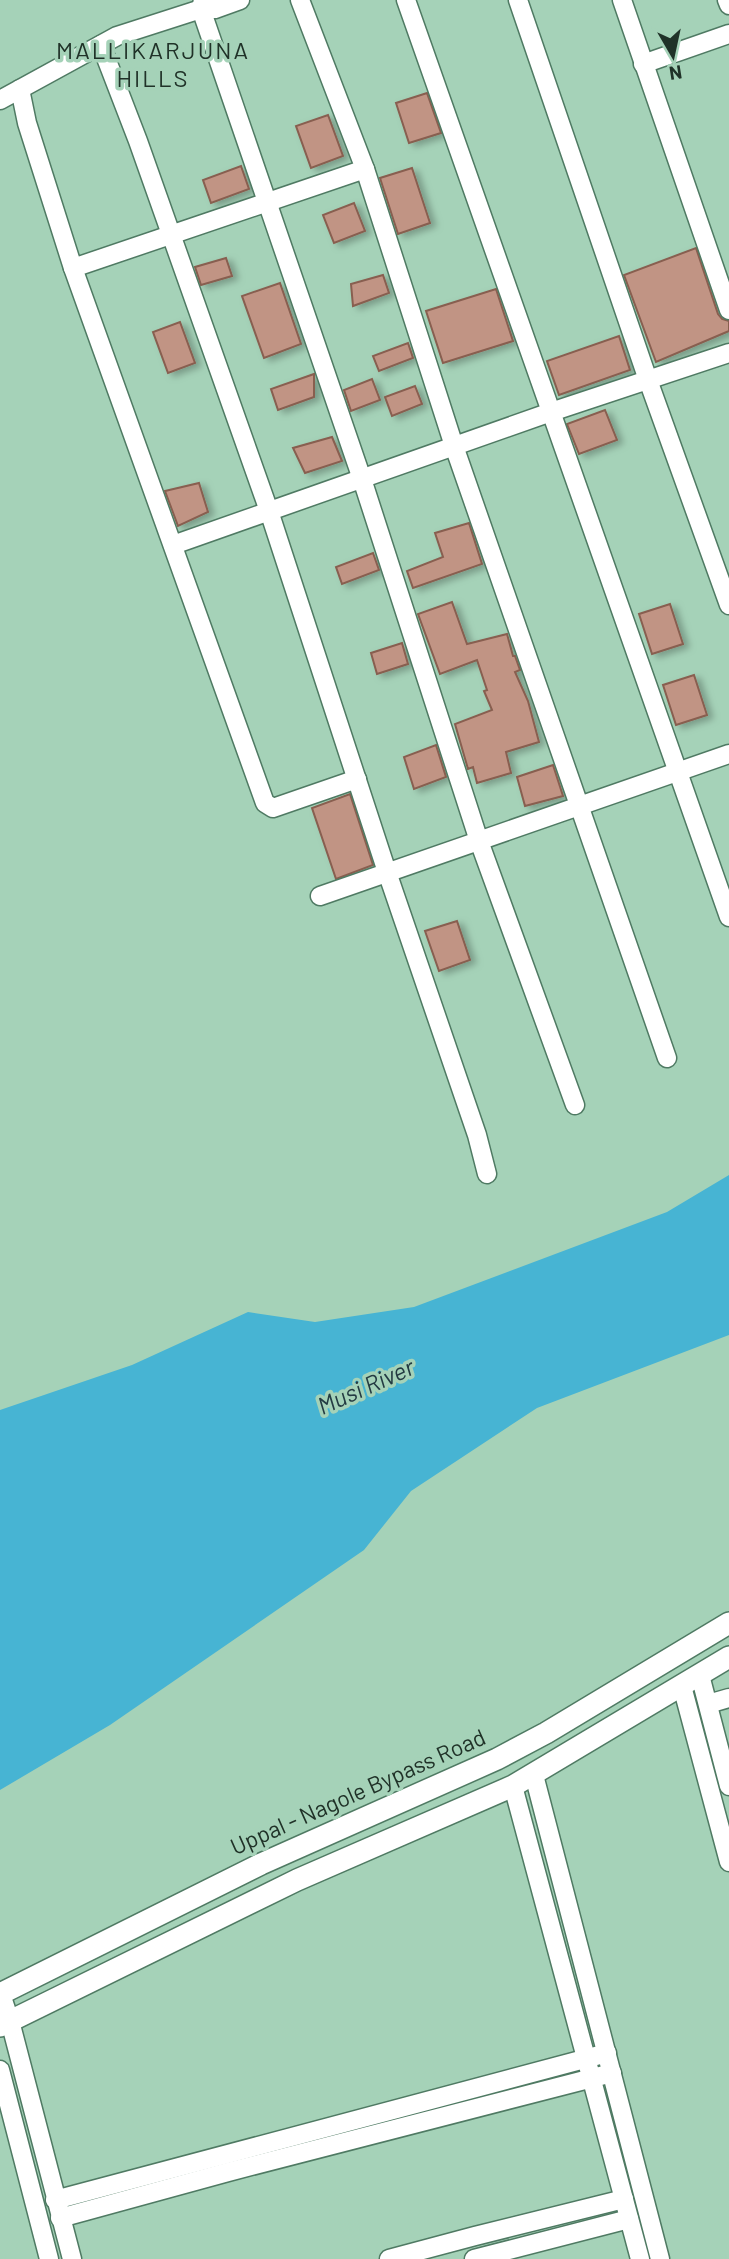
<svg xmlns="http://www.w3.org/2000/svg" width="729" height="2259" font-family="Barlow,sans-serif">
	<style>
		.water { fill: #47b4d3 }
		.building { fill: #c19484; stroke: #885e50; stroke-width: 2; filter: url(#shadow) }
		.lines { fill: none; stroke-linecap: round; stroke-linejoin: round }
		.minor-casing { stroke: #4f7a63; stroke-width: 21 }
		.tertiary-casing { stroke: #4f7a63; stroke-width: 24 }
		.minor { stroke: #fff; stroke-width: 18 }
		.tertiary { stroke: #fff; stroke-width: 21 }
		.labels { text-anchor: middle; stroke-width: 7; stroke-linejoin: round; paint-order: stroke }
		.street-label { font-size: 23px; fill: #203228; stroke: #a5d2b8 }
		.neighbourhood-label { font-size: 24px; letter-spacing: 2px; fill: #203228; stroke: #a5d2b8 }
		.water-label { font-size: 24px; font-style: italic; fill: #233b42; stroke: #a5d2b8 }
	</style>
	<defs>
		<filter id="shadow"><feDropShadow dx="5.5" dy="3" stdDeviation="3.5" flood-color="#0004"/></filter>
	</defs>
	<rect width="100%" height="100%" fill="#a5d2b8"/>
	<path class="water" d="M 729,1175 L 729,1335 L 537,1408 L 411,1491 L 364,1550 L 110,1725 L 0,1790 L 0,1410 L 132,1365 L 248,1312 L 315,1322 L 414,1307 L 667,1212 Z"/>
	<g class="building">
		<path d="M 427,93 L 441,133 L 409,143 L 396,103 Z"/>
		<path d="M 328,115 L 343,156 L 311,168 L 296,126 Z"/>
		<path d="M 241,166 L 249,189 L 211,203 L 203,180 Z"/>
		<path d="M 412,168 L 430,223 L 398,234 L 380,178 Z"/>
		<path d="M 354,203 L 365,231 L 334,243 L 323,215 Z"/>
		<path d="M 696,248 L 718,314 L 722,319 L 729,321 L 729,331 L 656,362 L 624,275 Z"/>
		<path d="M 226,258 L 232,276 L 201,285 L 195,267 Z"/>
		<path d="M 383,275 L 389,293 L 353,306 L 351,284 Z"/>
		<path d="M 280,283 L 301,344 L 264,358 L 242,296 Z"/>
		<path d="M 496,289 L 513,341 L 443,363 L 426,311 Z"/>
		<path d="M 180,322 L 195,363 L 168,373 L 153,332 Z"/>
		<path d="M 619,336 L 630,370 L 559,395 L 547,361 Z"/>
		<path d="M 408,343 L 413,358 L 379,371 L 373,356 Z"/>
		<path d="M 314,374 L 314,397 L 278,410 L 271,389 Z"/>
		<path d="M 372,379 L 380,400 L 351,411 L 344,390 Z"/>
		<path d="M 415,386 L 422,404 L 392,416 L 385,397 Z"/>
		<path d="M 605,410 L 617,440 L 579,454 L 567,424 Z"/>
		<path d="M 332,437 L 342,461 L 305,473 L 293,448 Z"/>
		<path d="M 199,483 L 208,512 L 178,526 L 165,491 Z"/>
		<path d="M 469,523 L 482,564 L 413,588 L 407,571 L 443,557 L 435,533 Z"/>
		<path d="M 373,553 L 379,570 L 342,584 L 336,567 Z"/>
		<path d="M 452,602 L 467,644 L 507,634 L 513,656 L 515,656 L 520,670 L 515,672 L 528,701 L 539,742 L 506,752 L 511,773 L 477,783 L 473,767 L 468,769 L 455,724 L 492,710 L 484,691 L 487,690 L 477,660 L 440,674 L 418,614 Z"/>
		<path d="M 670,604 L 683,644 L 652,654 L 639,614 Z"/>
		<path d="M 402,643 L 408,664 L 377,674 L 371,653 Z"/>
		<path d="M 694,675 L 707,715 L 676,725 L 663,685 Z"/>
		<path d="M 436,745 L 446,777 L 414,789 L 404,757 Z"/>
		<path d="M 553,765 L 563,796 L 525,806 L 517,777 Z"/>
		<path d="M 350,794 L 373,865 L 336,879 L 312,808 Z"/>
		<path d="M 457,921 L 470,960 L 439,971 L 425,931 Z"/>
	</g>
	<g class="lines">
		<g class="minor-casing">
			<g id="minor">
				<path d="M 203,0 L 201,9 L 362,479 L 479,841 L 575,1105"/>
				<path d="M 300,0 L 365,169 L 454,446 L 667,1058"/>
				<path d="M 406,0 L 729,917"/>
				<path d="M 518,0 L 648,380 L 729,605"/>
				<path d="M 622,0 L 729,310"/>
				<path d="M 727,0 L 729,5"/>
				<path d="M 101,45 L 138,141 L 269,511 L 387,872 L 477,1135 L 487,1174"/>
				<path d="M 643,64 L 729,34"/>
				<path d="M 20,89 L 27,123 L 73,268 L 265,803 L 273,808 L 357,779"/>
				<path d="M 0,100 L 117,36 L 201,9 L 215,9 L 240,0"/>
				<path d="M 73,268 L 365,169"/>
				<path d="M 173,545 L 551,412 L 729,353"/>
				<path d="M 320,896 L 729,754"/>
				<path d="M 700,1675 L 729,1786"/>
				<path d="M 682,1686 L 729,1862"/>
				<path d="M 708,1704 L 729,1698"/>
				<path d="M 534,1775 L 660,2259"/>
				<path d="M 513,1786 L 640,2259"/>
				<path d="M 1,1994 L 10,2021 L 72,2259"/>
				<path d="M 0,2070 L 49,2259"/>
				<path d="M 55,2200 L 607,2053"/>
				<path d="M 60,2218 L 228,2172 L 612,2073"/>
				<path d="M 389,2259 L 475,2236 L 624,2199"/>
				<path d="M 474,2259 L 629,2219"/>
			</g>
		</g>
		<g class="tertiary-casing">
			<g id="tertiary">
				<path d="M 0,1994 L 261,1864 L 497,1759 L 546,1733 L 729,1623"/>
				<path d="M 0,2026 L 297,1880 L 513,1786 L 729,1657"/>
			</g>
		</g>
		<use href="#minor" class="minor"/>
		<use href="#tertiary" class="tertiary"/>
	</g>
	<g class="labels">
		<g class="street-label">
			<text transform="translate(358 1792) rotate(-24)" y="8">Uppal - Nagole Bypass Road</text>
		</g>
		<g class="neighbourhood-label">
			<text x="153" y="59">MALLIKARJUNA<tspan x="153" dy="28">HILLS</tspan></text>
		</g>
		<g class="water-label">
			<text transform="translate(366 1387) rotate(-24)" y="8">Musi River</text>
		</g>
	</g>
	<g transform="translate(673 56) rotate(171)" stroke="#a5d2b8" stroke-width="5" paint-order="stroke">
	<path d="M0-5L12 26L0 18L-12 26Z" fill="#203228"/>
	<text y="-10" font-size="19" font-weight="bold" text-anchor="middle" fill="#203228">N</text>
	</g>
</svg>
